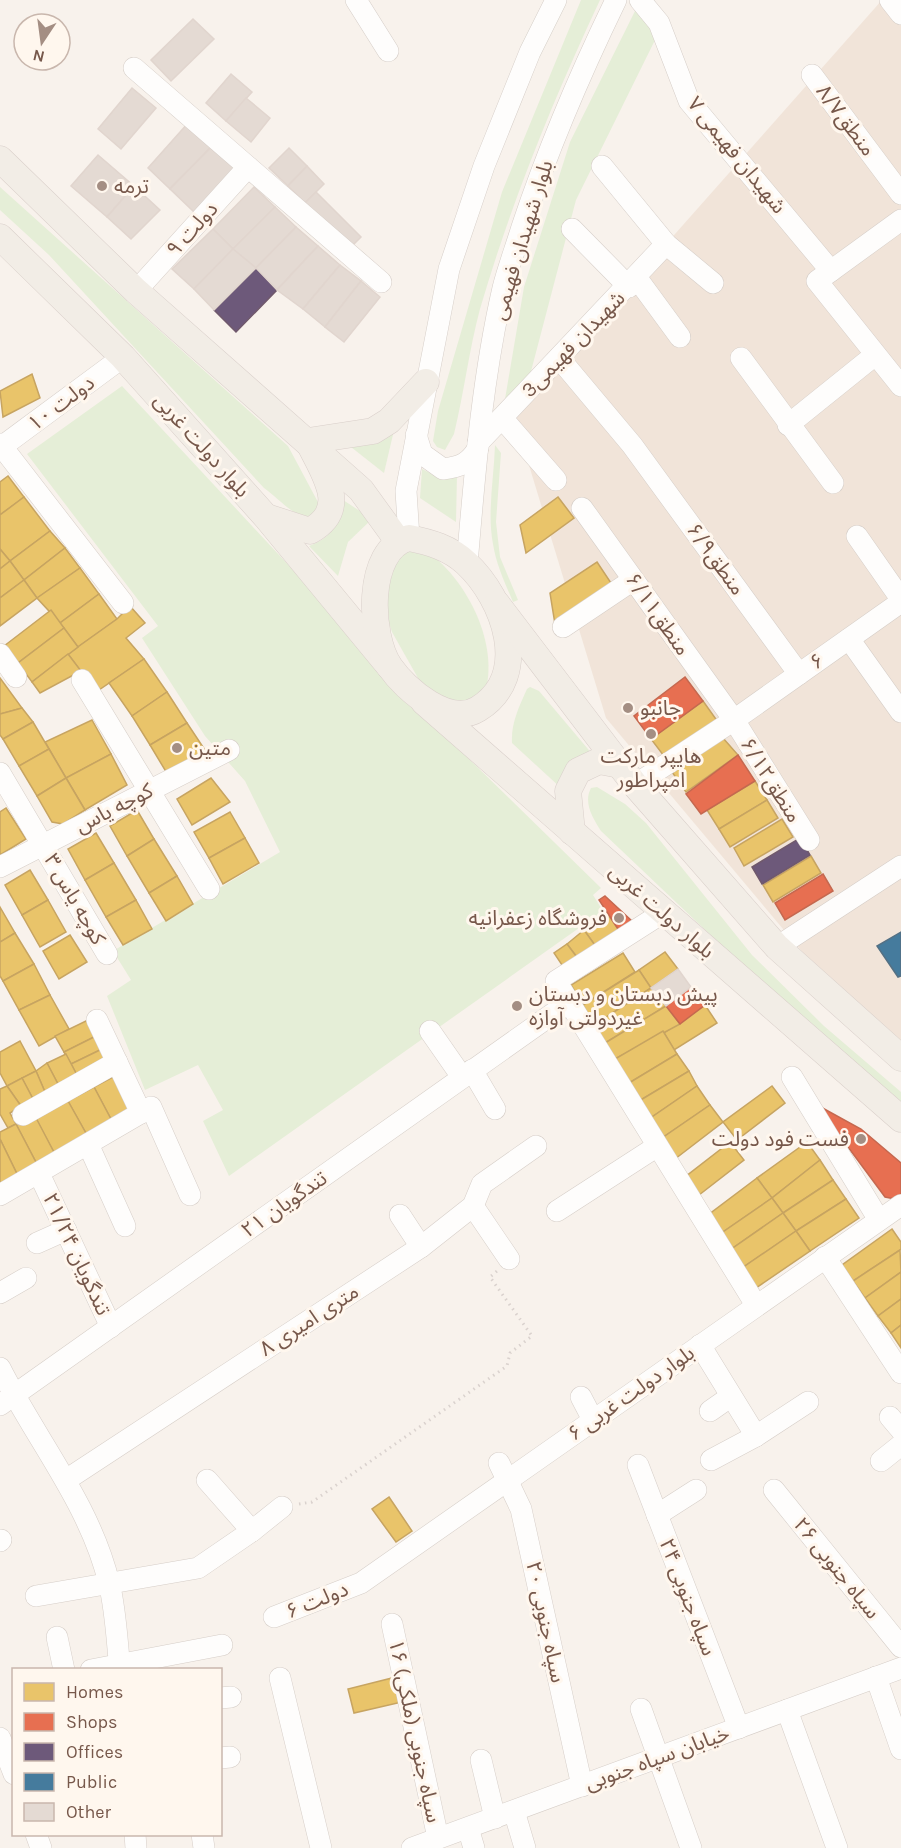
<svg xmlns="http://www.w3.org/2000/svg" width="901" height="1848" font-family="Karla,'Noto Sans Arabic',sans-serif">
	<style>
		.residential { fill: #f1e4d9 }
		.green { fill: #e5eed7 }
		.homes { fill: #e9c46a; stroke: #c7a461; stroke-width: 1.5 }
		.shops { fill: #e76f51; stroke: #c5684f; stroke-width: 1.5 }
		.offices { fill: #6d597a; stroke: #70596c; stroke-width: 1.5 }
		.public { fill: #457b9d; stroke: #547084; stroke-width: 1.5 }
		.building { fill: #e4dad3; stroke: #e1d5ce; stroke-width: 1.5 }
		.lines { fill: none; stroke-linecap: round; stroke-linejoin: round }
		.minor-casing { stroke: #d6cec8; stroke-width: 22 }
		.major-casing { stroke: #d9cfca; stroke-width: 27 }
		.path { stroke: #dad2ce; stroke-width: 3; stroke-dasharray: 1.5 4.5; stroke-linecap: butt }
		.minor { stroke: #fefdfc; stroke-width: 21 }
		.major { stroke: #f2ede6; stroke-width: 26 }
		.poi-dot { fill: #a48e83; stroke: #fff7ee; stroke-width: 2 }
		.labels { text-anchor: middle; stroke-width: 6; stroke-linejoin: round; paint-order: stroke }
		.street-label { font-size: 21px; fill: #77584b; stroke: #fff7ee }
		.poi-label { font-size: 21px; fill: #77584b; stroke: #fff7ee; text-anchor: start }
	</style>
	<rect width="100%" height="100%" fill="#f8f2ec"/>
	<path class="residential" d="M 882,0 L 901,0 L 901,1042 L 804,954 L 606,718 L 514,416 Z"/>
	<g class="green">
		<path d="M 581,0 L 600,0 C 553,100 511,203 480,309 C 469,350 464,393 454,434 L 445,450 L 437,447 L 433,441 L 438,411 L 502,192 Z"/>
		<path d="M 637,7 L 657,36 L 576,200 L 529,379 L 504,405 L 524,287 L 570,142 Z"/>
		<path d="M 0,187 L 288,446 L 319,504 L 315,517 C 295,520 280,499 264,488 L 49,255 L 0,210 Z"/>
		<path d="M 122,386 L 466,756 L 601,888 L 593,895 L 603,911 L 229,1176 L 203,1121 L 223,1110 L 198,1065 L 145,1090 L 107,996 L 131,980 L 113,951 L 280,852 L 245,781 L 205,736 L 142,638 L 158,626 L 27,454 Z"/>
		<path d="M 395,426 L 384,473 L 351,447 Z"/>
		<path d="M 495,445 L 501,453 L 496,522 L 500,557 L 518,600 L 513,602 C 505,583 496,564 493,544 C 487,513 494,477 495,445 Z"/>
		<path d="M 422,469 L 438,477 L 457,475 L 456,522 L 420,498 Z"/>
		<path d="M 334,494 L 372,519 L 348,542 L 338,576 L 309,546 C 337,535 339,522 334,494 Z"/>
		<path d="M 425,550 C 465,577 498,640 486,689 L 460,707 L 423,687 L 392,632 L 385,611 L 393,557 L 403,551 Z"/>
		<path d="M 530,687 L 539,691 L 593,755 L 579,756 L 568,769 L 561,788 L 512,743 C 511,723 519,707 527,689 Z"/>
		<path d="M 597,787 L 625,804 L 646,823 L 752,955 L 824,1026 L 901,1092 L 901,1116 L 601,831 C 593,818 583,803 591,788 Z"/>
	</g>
	<g class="homes">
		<path d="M 32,374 L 40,398 L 3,417 L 0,391 Z"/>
		<path d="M 8,476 L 24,497 L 0,515 L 0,482 Z"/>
		<path d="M 24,497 L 50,531 L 10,561 L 0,549 L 0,515 Z"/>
		<path d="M 558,497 L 574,518 L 526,553 L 520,525 Z"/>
		<path d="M 50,531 L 65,548 L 24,580 L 10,561 Z"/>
		<path d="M 65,548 L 80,568 L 37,598 L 24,580 Z"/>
		<path d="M 0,549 L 10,561 L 0,569 Z"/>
		<path d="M 10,561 L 24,580 L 0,598 L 0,569 Z"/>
		<path d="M 597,562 L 613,586 L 555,624 L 550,593 Z"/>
		<path d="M 80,568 L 99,594 L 60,623 L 37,598 Z"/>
		<path d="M 24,580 L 37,598 L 0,626 L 0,598 Z"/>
		<path d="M 99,594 L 117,619 L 78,647 L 60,623 Z"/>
		<path d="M 130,606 L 145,623 L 126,638 L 144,659 L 96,692 L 68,654 L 117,619 Z"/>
		<path d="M 51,610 L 64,628 L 18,663 L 4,646 Z"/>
		<path d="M 64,628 L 78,647 L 32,682 L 18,663 Z"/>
		<path d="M 68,654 L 81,671 L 40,693 L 32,682 Z"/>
		<path d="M 144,659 L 167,692 L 132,716 L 109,683 Z"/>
		<path d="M 0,678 L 22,708 L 0,714 Z"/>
		<path d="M 167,692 L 187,723 L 150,745 L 132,716 Z"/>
		<path d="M 703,701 L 718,722 L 667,760 L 651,739 Z"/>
		<path d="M 22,708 L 33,722 L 3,739 L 0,735 L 0,714 Z"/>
		<path d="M 92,720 L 111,754 L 66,778 L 45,742 Z"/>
		<path d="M 33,722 L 49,749 L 19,766 L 3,739 Z"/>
		<path d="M 187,723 L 205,750 L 168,775 L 150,745 Z"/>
		<path d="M 723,738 L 738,755 L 686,792 L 672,772 Z"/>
		<path d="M 49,749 L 66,778 L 37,796 L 19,766 Z"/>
		<path d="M 111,754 L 127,785 L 85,810 L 66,778 Z"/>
		<path d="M 66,778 L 85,810 L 63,824 L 52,822 L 37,796 Z"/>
		<path d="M 211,778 L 230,802 L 192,825 L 177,799 Z"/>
		<path d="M 755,781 L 767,800 L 719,829 L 707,810 Z"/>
		<path d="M 767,800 L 778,818 L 730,847 L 719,829 Z"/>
		<path d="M 6,808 L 26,839 L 0,855 L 0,812 Z"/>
		<path d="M 137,810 L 154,839 L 127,856 L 110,826 Z"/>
		<path d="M 230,812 L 245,838 L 209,858 L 194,832 Z"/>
		<path d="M 782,819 L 793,837 L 744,866 L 734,848 Z"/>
		<path d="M 96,833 L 114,863 L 85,880 L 68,849 Z"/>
		<path d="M 245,838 L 259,863 L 223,884 L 209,858 Z"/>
		<path d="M 154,839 L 177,876 L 149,893 L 127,856 Z"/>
		<path d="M 811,856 L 821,873 L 773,902 L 763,885 Z"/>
		<path d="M 114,863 L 136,900 L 106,917 L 85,880 Z"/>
		<path d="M 30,870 L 48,900 L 22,915 L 5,885 Z"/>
		<path d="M 177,876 L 193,904 L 166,921 L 149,893 Z"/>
		<path d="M 48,900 L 66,932 L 40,947 L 22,915 Z"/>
		<path d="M 136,900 L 152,929 L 123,945 L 106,917 Z"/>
		<path d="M 0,907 L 15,933 L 0,942 Z"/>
		<path d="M 607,913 L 620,932 L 597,948 L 584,930 Z"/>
		<path d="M 584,930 L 597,948 L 579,960 L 567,944 Z"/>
		<path d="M 15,933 L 34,964 L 3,981 L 0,976 L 0,942 Z"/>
		<path d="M 70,935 L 87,962 L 59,979 L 43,951 Z"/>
		<path d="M 567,944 L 579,960 L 566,971 L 554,953 Z"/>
		<path d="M 665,952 L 678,969 L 651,988 L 639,970 Z"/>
		<path d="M 623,953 L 635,972 L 583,1005 L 571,985 Z"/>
		<path d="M 34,964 L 50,995 L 19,1010 L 3,981 Z"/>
		<path d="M 639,970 L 651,988 L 594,1025 L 583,1005 Z"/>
		<path d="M 651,988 L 666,1006 L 605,1043 L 594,1025 Z"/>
		<path d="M 50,995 L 69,1029 L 39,1046 L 19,1010 Z"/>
		<path d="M 705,1005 L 717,1023 L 674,1050 L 664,1033 Z"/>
		<path d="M 666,1006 L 680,1024 L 615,1059 L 605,1043 Z"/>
		<path d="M 88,1020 L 96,1036 L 64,1052 L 55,1036 Z"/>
		<path d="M 663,1031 L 677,1054 L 629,1083 L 615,1059 Z"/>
		<path d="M 96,1036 L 102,1049 L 71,1064 L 64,1052 Z"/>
		<path d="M 20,1041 L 36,1071 L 7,1086 L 0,1073 L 0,1052 Z"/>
		<path d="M 102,1049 L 108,1062 L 78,1077 L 71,1064 Z"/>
		<path d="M 66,1054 L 78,1077 L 59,1086 L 47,1063 Z"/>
		<path d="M 677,1054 L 689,1071 L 639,1101 L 629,1083 Z"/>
		<path d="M 47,1063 L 59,1086 L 45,1092 L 36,1071 Z"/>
		<path d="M 36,1071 L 45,1092 L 33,1099 L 22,1078 Z"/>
		<path d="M 689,1071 L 697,1086 L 649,1119 L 639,1101 Z"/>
		<path d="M 113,1077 L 132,1110 L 112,1121 L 94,1087 Z"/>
		<path d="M 22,1078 L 33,1099 L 21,1106 L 7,1086 Z"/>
		<path d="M 7,1086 L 21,1106 L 10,1113 L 16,1124 L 8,1128 L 0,1114 L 0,1089 Z"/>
		<path d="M 697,1086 L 710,1105 L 662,1138 L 649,1119 Z"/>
		<path d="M 772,1086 L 785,1103 L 737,1140 L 723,1122 Z"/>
		<path d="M 94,1087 L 112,1121 L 87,1135 L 68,1101 Z"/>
		<path d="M 68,1101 L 87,1135 L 57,1158 L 36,1119 Z"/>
		<path d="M 710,1105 L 723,1122 L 675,1159 L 662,1138 Z"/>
		<path d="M 34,1114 L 57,1158 L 39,1168 L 16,1124 Z"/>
		<path d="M 16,1124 L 39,1168 L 19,1178 L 0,1139 L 0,1132 Z"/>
		<path d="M 0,1139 L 19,1178 L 2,1186 L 0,1183 Z"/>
		<path d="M 730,1142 L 744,1160 L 699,1195 L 685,1177 Z"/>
		<path d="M 807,1142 L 820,1160 L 772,1198 L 757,1178 Z"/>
		<path d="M 820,1160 L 833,1180 L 783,1213 L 772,1198 Z"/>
		<path d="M 757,1178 L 772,1198 L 720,1234 L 708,1215 Z"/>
		<path d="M 833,1180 L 846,1199 L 796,1231 L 783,1213 Z"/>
		<path d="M 772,1198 L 783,1213 L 730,1250 L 720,1234 Z"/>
		<path d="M 846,1199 L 859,1218 L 810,1251 L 796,1231 Z"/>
		<path d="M 783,1213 L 796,1231 L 742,1268 L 730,1250 Z"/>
		<path d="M 892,1229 L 901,1242 L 901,1249 L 853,1281 L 842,1265 Z"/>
		<path d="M 796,1231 L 810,1251 L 756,1288 L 742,1268 Z"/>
		<path d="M 900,1250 L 901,1272 L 865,1298 L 853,1281 Z"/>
		<path d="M 901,1272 L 901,1299 L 878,1316 L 865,1298 Z"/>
		<path d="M 901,1299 L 901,1325 L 891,1333 L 878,1316 Z"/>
		<path d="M 901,1325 L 901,1348 L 891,1333 Z"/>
		<path d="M 389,1497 L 412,1531 L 396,1542 L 372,1509 Z"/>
		<path d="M 396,1677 L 402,1702 L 354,1713 L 348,1689 Z"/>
	</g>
	<g class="shops">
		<path d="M 685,677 L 703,701 L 651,739 L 634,716 Z"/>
		<path d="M 738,755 L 755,781 L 701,814 L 686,794 Z"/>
		<path d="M 823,874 L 833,891 L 785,920 L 775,903 Z"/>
		<path d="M 605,896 L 633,922 L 620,932 L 599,900 Z"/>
		<path d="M 691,987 L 705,1005 L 680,1024 L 666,1006 Z"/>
		<path d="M 817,1105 L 861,1129 L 901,1163 L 901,1195 L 895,1199 L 885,1197 Z"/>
	</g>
	<g class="offices">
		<path d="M 256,268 L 277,290 L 236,332 L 214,310 Z"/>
		<path d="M 800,838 L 810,855 L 762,884 L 752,867 Z"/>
	</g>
	<path class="public" d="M 901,932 L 901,976 L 898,977 L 877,946 Z"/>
	<g class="building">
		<path d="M 193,19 L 214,39 L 171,81 L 151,60 Z"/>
		<path d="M 231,74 L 252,92 L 226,121 L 206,103 Z"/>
		<path d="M 132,88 L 156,108 L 121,149 L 98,129 Z"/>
		<path d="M 246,98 L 270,118 L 251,142 L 226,121 Z"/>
		<path d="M 188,123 L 212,146 L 170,189 L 148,168 Z"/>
		<path d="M 212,146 L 236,168 L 194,212 L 170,189 Z"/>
		<path d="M 289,148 L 307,166 L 288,186 L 269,168 Z"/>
		<path d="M 98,155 L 134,186 L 107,217 L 71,186 Z"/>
		<path d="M 307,166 L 324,184 L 305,203 L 288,186 Z"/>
		<path d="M 134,186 L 160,210 L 131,239 L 107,217 Z"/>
		<path d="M 254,187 L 275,207 L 233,249 L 213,229 Z"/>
		<path d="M 316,192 L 361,237 L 351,247 L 305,203 Z"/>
		<path d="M 275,207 L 296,227 L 256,268 L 233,249 Z"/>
		<path d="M 296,227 L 318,246 L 277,290 L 256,268 Z"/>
		<path d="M 213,229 L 233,249 L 194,289 L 172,269 Z"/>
		<path d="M 318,246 L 340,265 L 303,309 L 277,290 Z"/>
		<path d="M 233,249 L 256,268 L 214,310 L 194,289 Z"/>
		<path d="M 340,265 L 361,281 L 325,327 L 303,309 Z"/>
		<path d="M 361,281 L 380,297 L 344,342 L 325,327 Z"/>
		<path d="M 678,969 L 691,987 L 666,1006 L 651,988 Z"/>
	</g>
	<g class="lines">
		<g class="minor-casing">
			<g id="minor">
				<path d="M 356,0 L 388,51"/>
				<path d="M 640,0 L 659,23 L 689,101 L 831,271"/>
				<path d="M 890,0 L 901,14"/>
				<path d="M 134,68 L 381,282"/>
				<path d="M 812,75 L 901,194"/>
				<path d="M 602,166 L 666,244 L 713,283"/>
				<path d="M 901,220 L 817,281 L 901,386"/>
				<path d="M 572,229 L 629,287"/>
				<path d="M 636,277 L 680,337"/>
				<path d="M 136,291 L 248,167"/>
				<path d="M 559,358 L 632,445 L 799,674"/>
				<path d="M 741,358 L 833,483"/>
				<path d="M 502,418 L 556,480"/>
				<path d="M 788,425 L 875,355"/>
				<path d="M 416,435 L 422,454 L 443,469 C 460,467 470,463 478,448"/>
				<path d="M 478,443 L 666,244"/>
				<path d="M 0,444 L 123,603"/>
				<path d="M 0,448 L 123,357"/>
				<path d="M 582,508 L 734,720 L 809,840"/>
				<path d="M 857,536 L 901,599"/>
				<path d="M 409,538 L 406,491 L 449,269 L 484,166 L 530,52 L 556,0"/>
				<path d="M 467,564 C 475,471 482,379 503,288 C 508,268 516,247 522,227 C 548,149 580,74 616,0"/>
				<path d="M 563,627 L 633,580"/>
				<path d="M 849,639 L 901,712"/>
				<path d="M 0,654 L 16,677"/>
				<path d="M 82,680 L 209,889"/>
				<path d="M 0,773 L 107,954"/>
				<path d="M 635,785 L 734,720 L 901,602"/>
				<path d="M 0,867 L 229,750"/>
				<path d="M 664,912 L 556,981 L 756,1305"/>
				<path d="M 777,947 L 901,866"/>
				<path d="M 97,1020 L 141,1113"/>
				<path d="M 430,1031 L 462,1077"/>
				<path d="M 472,1070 L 495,1109"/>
				<path d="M 792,1077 L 879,1220"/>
				<path d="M 23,1115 L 117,1062"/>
				<path d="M 88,1144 L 125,1226"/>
				<path d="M 43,1182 L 111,1327"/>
				<path d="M 0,1195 L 151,1107 L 190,1195"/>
				<path d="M 473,1206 L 509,1259"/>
				<path d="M 557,1211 L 656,1147"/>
				<path d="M 400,1215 L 421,1247"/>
				<path d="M 37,1243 L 66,1230"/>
				<path d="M 825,1257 L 901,1373"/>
				<path d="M 0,1293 L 26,1278"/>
				<path d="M 700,1345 L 756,1436"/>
				<path d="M 0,1368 C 36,1440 90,1504 109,1583 C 116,1611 117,1642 120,1670"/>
				<path d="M 581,1397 L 593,1420"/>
				<path d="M 0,1405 L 568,1003"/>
				<path d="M 710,1411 L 730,1397"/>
				<path d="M 890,1417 L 901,1430"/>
				<path d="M 711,1460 L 756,1436 L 808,1402"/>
				<path d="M 881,1461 L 901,1445"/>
				<path d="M 499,1463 L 521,1509 L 582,1786"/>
				<path d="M 638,1465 L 739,1728"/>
				<path d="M 66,1480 L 421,1247 L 473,1206 L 482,1184 L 536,1146"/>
				<path d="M 774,1490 L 901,1647"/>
				<path d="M 657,1515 L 696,1490"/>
				<path d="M 252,1531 L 282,1507"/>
				<path d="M 0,1541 L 1,1540"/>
				<path d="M 36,1596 L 198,1568 L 252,1531 L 207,1480"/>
				<path d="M 274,1617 L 361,1583 L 901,1205"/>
				<path d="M 392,1624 L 438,1838"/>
				<path d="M 57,1637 L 64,1670"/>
				<path d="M 91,1670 L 222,1645"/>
				<path d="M 876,1677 L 901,1749"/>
				<path d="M 280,1678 L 321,1848"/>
				<path d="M 220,1698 L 231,1697"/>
				<path d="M 641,1709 L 691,1848"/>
				<path d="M 787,1710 L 837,1848"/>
				<path d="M 0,1738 L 14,1774"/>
				<path d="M 220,1758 L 230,1757"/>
				<path d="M 481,1760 L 495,1818"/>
				<path d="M 514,1811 L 525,1848"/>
				<path d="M 468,1828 L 474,1848"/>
				<path d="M 36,1834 L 41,1848"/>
				<path d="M 135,1834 L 136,1848"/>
				<path d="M 202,1834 L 204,1848"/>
				<path d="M 412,1848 L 901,1668"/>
			</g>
		</g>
		<g class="major-casing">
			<g id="major">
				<path d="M 0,159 L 136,291 L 361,490 L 398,541"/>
				<path d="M 0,237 L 123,357 L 266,517 L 389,666"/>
				<path d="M 267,517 L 310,531 C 351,508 323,473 308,441 L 373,431 L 389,421 L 426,382"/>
				<path d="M 409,538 C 430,542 450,548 466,563 C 505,599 532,676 478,709 C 449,727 406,690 390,667 C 369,637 365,549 409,538 Z"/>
				<path d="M 497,604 L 635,785 L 777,947 L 901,1058"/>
				<path d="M 424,702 L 901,1119"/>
				<path d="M 572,832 L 568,791 L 578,771 L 599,761 L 620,765"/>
			</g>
		</g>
		<path class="path" d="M 299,1504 L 312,1502 L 507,1366 L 510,1353 L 532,1336 L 490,1277 L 497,1271"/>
		<use href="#minor" class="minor"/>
		<use href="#major" class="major"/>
	</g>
	<g class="poi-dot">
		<circle cx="102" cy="186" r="6"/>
		<circle cx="628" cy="708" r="6"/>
		<circle cx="651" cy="734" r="6"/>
		<circle cx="177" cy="748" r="6"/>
		<circle cx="619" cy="918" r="6"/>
		<circle cx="517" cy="1006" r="6"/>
		<circle cx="861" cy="1139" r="6"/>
	</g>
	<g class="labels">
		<g class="street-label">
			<text transform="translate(846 120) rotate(53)" y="7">منطق۸/۷</text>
			<text transform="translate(737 155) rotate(51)" y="7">شهیدان فهیمی ۷</text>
			<text transform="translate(192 229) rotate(-48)" y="7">۹ دولت</text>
			<text transform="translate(522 240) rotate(-73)" y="7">بلوار شهیدان فهیمی</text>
			<text transform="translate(573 344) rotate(-46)" y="7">3شهیدان فهیمی</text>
			<text transform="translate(61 403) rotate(-37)" y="7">۱۰ دولت</text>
			<text transform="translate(202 445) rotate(48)" y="7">بلوار دولت غربی</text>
			<text transform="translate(716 559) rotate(54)" y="7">منطق۶/۹</text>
			<text transform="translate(658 614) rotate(55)" y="7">منطق۶/۱۱</text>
			<text transform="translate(817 661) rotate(-35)" y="7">۶</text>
			<text transform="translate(771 780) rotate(58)" y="7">منطق۶/۱۲</text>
			<text transform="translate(114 808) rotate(-27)" y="7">کوچه یاس</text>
			<text transform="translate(75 899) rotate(60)" y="7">کوچه یاس ۳</text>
			<text transform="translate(662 911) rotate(41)" y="7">بلوار دولت غربی</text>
			<text transform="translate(284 1204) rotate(-35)" y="7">۲۱ تندگویان</text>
			<text transform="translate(77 1254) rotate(65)" y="7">۲۱/۲۴ تندگویان</text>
			<text transform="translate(309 1320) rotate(-33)" y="7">۸ متری امیری</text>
			<text transform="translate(631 1393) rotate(-35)" y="7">بلوار دولت غربی ۶</text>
			<text transform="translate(837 1568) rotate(51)" y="7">۲۶ سپاه جنوبی</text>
			<text transform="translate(688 1597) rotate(69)" y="7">۲۴ سپاه جنوبی</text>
			<text transform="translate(317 1600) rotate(-22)" y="7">۶ دولت</text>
			<text transform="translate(546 1622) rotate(78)" y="7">۲۰ سپاه جنوبی</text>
			<text transform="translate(415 1731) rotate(78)" y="7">۱۶ سپاه جنوبی (ملکی)</text>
			<text transform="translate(657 1758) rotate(-20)" y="7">خیابان سپاه جنوبی</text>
		</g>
		<g class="poi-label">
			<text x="114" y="193">ترمه</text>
			<text x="640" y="715">جانبو</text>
			<text x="189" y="755">متین</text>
			<text x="651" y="763" text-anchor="middle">هایپر مارکت<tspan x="651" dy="24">امپراطور</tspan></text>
			<text x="607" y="925" text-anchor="end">فروشگاه زعفرانیه</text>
			<text x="529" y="1001">پیش دبستان و دبستان<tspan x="529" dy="24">غیردولتی آوازه</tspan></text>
			<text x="849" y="1146" text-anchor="end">فست فود دولت</text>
		</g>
	</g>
	<rect x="12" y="1668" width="210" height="168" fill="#fff7ee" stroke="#c9b7ad" stroke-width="1.5"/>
	<rect x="24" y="1683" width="30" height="18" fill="#e9c46a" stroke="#c9b7ad" stroke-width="1.5"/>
	<text x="66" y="1698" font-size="18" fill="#77584b">Homes</text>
	<rect x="24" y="1713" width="30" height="18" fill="#e76f51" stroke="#c9b7ad" stroke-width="1.5"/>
	<text x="66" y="1728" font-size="18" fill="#77584b">Shops</text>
	<rect x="24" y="1743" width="30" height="18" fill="#6d597a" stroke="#c9b7ad" stroke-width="1.5"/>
	<text x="66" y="1758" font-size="18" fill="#77584b">Offices</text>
	<rect x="24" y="1773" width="30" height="18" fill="#457b9d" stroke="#c9b7ad" stroke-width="1.5"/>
	<text x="66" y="1788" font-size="18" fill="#77584b">Public</text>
	<rect x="24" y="1803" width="30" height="18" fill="#e4dad3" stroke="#c9b7ad" stroke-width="1.5"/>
	<text x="66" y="1818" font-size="18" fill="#77584b">Other</text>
	<g transform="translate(42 42) rotate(193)"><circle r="28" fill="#fff7ee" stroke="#c9b7ad" stroke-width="1.5"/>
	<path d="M0-4.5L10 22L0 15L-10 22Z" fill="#a48e83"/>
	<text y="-9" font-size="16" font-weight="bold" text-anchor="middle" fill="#77584b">N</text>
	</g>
</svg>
